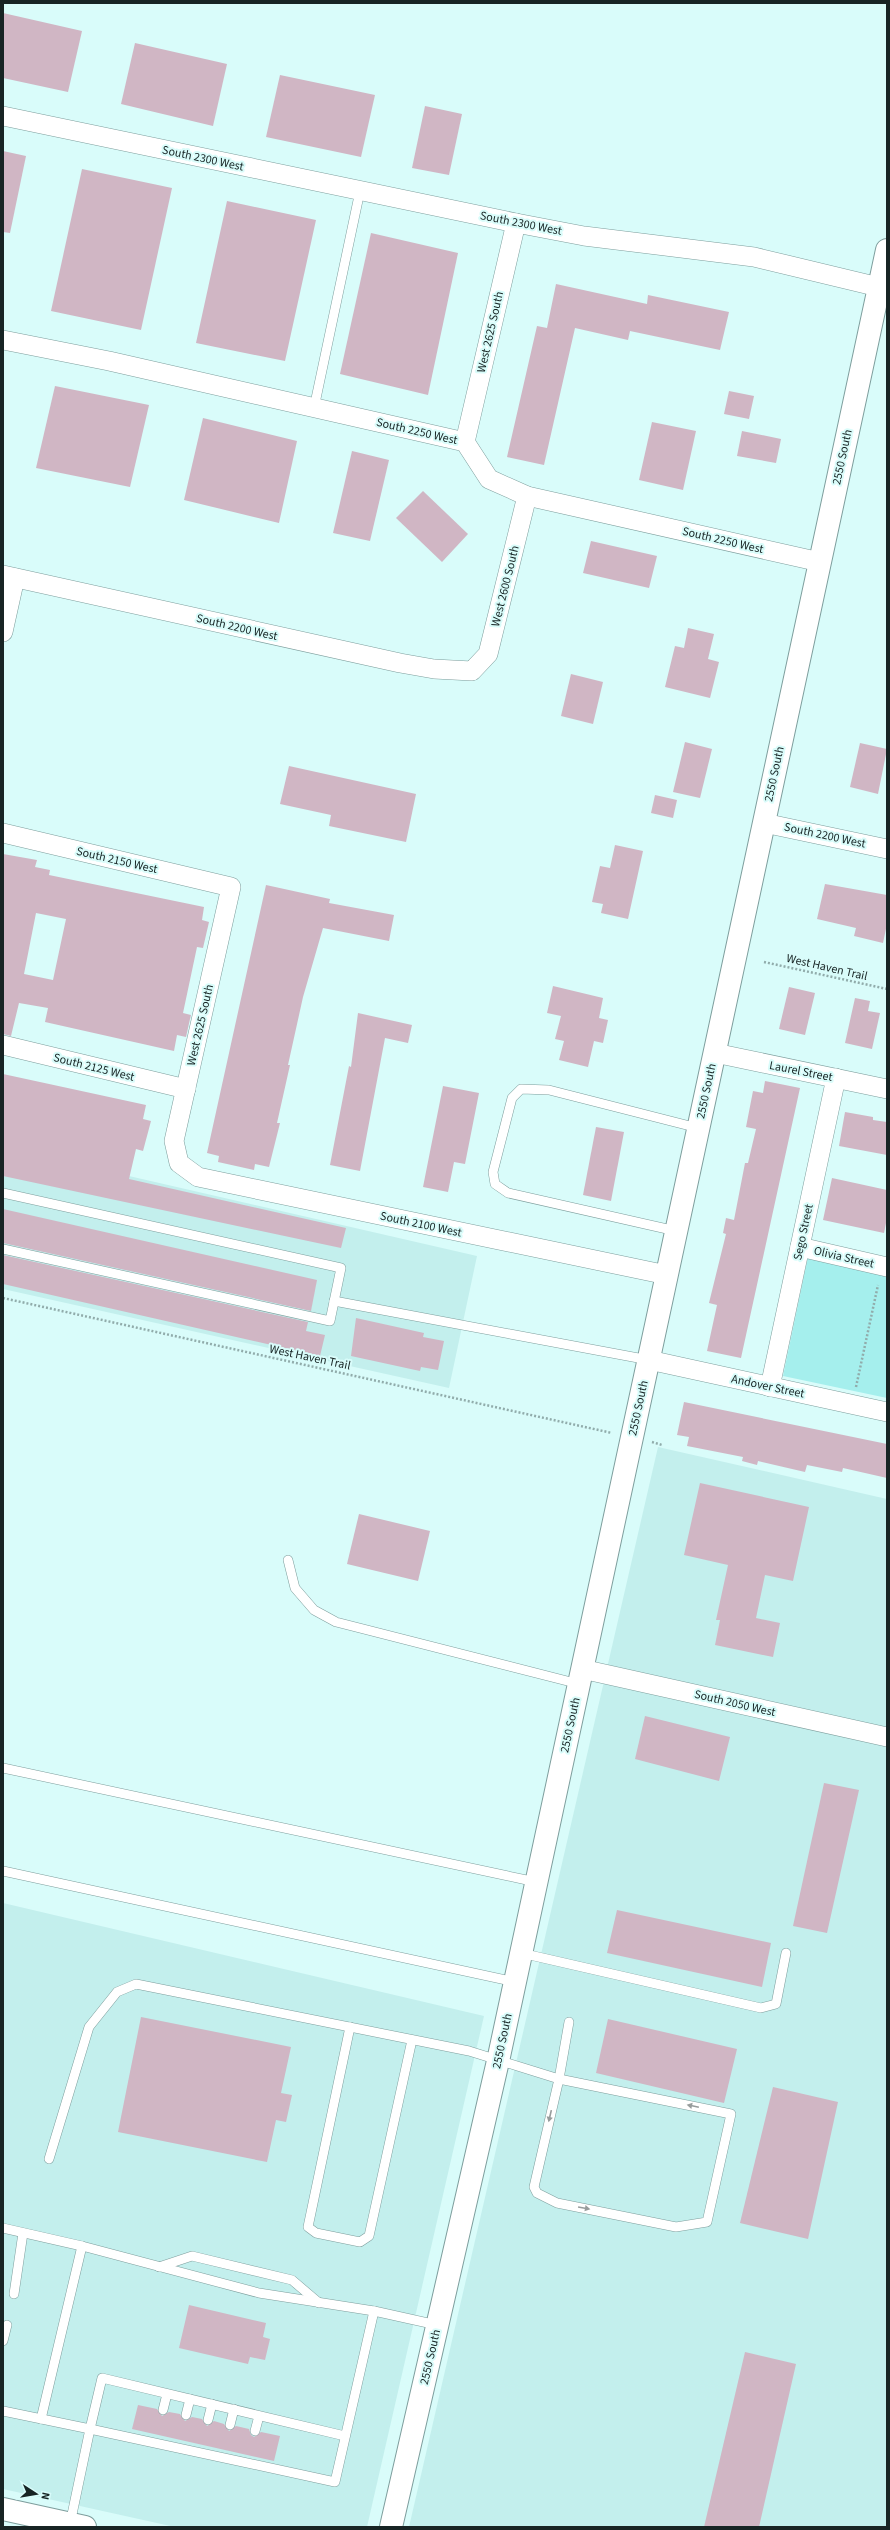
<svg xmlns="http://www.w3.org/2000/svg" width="890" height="2530" font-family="'Source Sans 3',sans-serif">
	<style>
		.built { fill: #c3efed }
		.green { fill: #a5efed }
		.building { fill: #d0b6c4; fill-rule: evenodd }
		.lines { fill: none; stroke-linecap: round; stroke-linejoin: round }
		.lane-casing { stroke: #7e9e9d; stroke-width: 10 }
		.street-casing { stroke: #7e9e9d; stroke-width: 20 }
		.secondary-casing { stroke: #7e9e9d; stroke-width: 24 }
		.primary-casing { stroke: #7e9e9d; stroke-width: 24 }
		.path { stroke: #91acab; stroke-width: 2.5; stroke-dasharray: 2 2; stroke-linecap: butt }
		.lane { stroke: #fff; stroke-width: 9 }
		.street { stroke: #fff; stroke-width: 19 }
		.secondary { stroke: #fff; stroke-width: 22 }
		.primary { stroke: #fff; stroke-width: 22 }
		.oneway { fill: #979c9c }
		.labels { text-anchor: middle; stroke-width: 4; stroke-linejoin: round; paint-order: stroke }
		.street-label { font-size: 12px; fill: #172424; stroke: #d9fcfa }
	</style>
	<rect width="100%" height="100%" fill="#d9fcfa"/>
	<g class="built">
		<path d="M 3,1147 L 477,1256 L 449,1388 L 3,1289 Z"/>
		<path d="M 658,1447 L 887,1499 L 887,2527 L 409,2527 Z"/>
		<path d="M 3,1903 L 484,2016 L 367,2527 L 175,2527 L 3,2489 Z"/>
	</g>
	<path class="green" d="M 808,1257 L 887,1273 L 887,1398 L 783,1376 Z"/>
	<g class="building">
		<path d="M 3,13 L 82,31 L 68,92 L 3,78 Z"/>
		<path d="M 135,43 L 227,64 L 213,126 L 121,104 Z"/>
		<path d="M 280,75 L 375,95 L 361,157 L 266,137 Z"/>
		<path d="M 425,106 L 462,114 L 449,175 L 412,168 Z"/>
		<path d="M 3,151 L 26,156 L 10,233 L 3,232 Z"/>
		<path d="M 82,169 L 172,188 L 141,330 L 51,311 Z"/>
		<path d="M 227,201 L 316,220 L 285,361 L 196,343 Z"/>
		<path d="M 371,233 L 458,253 L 428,395 L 340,374 Z"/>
		<path d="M 556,284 L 647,304 L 648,295 L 729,312 L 720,350 L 630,331 L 628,340 L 575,328 L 544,465 L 507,457 L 537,326 L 547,328 Z"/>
		<path d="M 55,386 L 149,405 L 130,487 L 36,468 Z"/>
		<path d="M 729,391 L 754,396 L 749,419 L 724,414 Z"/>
		<path d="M 203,418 L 297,441 L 279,523 L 184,500 Z"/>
		<path d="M 652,422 L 696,431 L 683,490 L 639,480 Z"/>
		<path d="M 742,431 L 781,439 L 776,463 L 737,456 Z"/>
		<path d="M 352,451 L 389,460 L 370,541 L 333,533 Z"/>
		<path d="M 423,491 L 468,534 L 442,562 L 396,518 Z"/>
		<path d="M 591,541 L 657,556 L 649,588 L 583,573 Z"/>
		<path d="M 688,628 L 714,634 L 708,659 L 719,662 L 710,698 L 665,687 L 675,646 L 684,648 Z"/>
		<path d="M 571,674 L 603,682 L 593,724 L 561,716 Z"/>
		<path d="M 685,742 L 712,749 L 700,798 L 673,792 Z"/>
		<path d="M 860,743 L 887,749 L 878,794 L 850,787 Z"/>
		<path d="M 289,766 L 416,794 L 406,842 L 329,826 L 331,815 L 280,804 Z"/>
		<path d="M 655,795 L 677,800 L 673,818 L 651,813 Z"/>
		<path d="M 615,845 L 643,851 L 628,919 L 601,913 L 603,904 L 592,902 L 600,866 L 610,868 Z"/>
		<path d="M 3,854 L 37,860 L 35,867 L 50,870 L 49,875 L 204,907 L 202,920 L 209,922 L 203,948 L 197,947 L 183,1013 L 191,1015 L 190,1019 L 186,1037 L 177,1035 L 174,1051 L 45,1022 L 48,1008 L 19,1003 L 11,1036 L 3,1034 ZM 36,913 L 66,919 L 53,980 L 24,974 Z"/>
		<path d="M 825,884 L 887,895 L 887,924 L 883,943 L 854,936 L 856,928 L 817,919 Z"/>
		<path d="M 266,885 L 330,899 L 329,903 L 394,915 L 389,941 L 323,928 L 303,997 L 288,1065 L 290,1065 L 277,1123 L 280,1123 L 269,1167 L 255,1164 L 254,1170 L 218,1162 L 219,1156 L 207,1153 Z"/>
		<path d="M 553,986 L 603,998 L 599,1018 L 608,1020 L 603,1043 L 594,1041 L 588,1067 L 559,1060 L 564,1041 L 555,1039 L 561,1016 L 547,1013 Z"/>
		<path d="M 789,987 L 815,993 L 805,1035 L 779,1029 Z"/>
		<path d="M 855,998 L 870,1001 L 868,1011 L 880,1013 L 872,1049 L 845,1043 Z"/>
		<path d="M 358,1013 L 412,1025 L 408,1043 L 385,1038 L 360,1171 L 330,1165 L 349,1066 L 351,1067 Z"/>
		<path d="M 3,1074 L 146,1105 L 143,1119 L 151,1121 L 143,1151 L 136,1149 L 129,1179 L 346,1228 L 341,1248 L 3,1176 Z"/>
		<path d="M 765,1081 L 800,1088 L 741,1358 L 707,1351 L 717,1305 L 709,1303 L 726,1234 L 723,1233 L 726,1218 L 734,1220 L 745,1163 L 748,1163 L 756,1129 L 746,1127 L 753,1091 L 763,1093 Z"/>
		<path d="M 443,1086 L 479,1093 L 465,1164 L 454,1162 L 448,1192 L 423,1187 Z"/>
		<path d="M 845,1112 L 873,1117 L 873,1120 L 887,1122 L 887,1155 L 839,1146 Z"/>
		<path d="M 596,1127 L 624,1132 L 611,1201 L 583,1195 Z"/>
		<path d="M 832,1178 L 887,1190 L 887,1218 L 884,1233 L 823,1220 Z"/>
		<path d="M 3,1209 L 317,1280 L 311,1311 L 3,1243 Z"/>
		<path d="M 3,1255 L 308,1322 L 306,1331 L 325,1335 L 320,1356 L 3,1284 Z"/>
		<path d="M 356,1318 L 424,1333 L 423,1337 L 444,1341 L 438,1370 L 421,1367 L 420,1371 L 351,1356 Z"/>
		<path d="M 684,1402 L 887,1444 L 887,1478 L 843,1468 L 842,1472 L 807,1465 L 805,1472 L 758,1461 L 757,1465 L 742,1461 L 743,1457 L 687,1446 L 689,1437 L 677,1435 Z"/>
		<path d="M 700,1483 L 809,1507 L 793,1581 L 765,1575 L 756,1618 L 780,1623 L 773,1657 L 715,1645 L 720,1620 L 716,1620 L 728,1565 L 684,1555 Z"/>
		<path d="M 359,1514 L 430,1531 L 418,1581 L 347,1564 Z"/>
		<path d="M 645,1716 L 730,1737 L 719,1781 L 635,1759 Z"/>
		<path d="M 824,1783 L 859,1790 L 827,1933 L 793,1926 Z"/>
		<path d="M 617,1910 L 771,1943 L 762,1987 L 607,1953 Z"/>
		<path d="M 141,2017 L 291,2047 L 281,2093 L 292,2095 L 286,2122 L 276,2120 L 267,2162 L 118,2132 Z"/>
		<path d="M 608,2019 L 737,2049 L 724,2103 L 596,2073 Z"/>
		<path d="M 773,2087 L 838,2102 L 808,2239 L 740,2223 Z"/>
		<path d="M 189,2305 L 266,2323 L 263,2337 L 270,2339 L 265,2360 L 250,2357 L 248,2364 L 179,2348 Z"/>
		<path d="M 745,2352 L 796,2364 L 759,2527 L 704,2527 Z"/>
		<path d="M 138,2405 L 157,2409 L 162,2416 L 169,2412 L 180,2414 L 185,2421 L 192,2417 L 202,2419 L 207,2426 L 214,2421 L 224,2424 L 229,2431 L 236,2426 L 249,2429 L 251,2435 L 254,2437 L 261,2432 L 280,2436 L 274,2461 L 132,2429 Z"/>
	</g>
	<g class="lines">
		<g class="lane-casing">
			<g id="lane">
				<path d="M 314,408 L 360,191"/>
				<path d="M 3,1193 L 341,1268 L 330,1321 L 3,1249"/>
				<path d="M 676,1231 L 508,1193 L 495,1184 L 493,1172 L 512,1098 L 521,1089 L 549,1090 L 698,1128"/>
				<path d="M 334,1301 L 649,1360"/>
				<path d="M 288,1560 L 295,1588 L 314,1610 L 336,1622 L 579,1684"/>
				<path d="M 3,1768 L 536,1882"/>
				<path d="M 3,1871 L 515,1982"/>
				<path d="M 521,1953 L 761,2008 L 776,2004 L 786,1953"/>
				<path d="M 350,2027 L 308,2227 L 316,2233 L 360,2242 L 369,2236 L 412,2040"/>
				<path d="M 49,2159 L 89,2027 L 117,1992 L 136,1984 L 469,2051 L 559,2079 L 731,2114 L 707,2222 L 676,2227 L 557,2203 L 537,2193 L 534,2187 L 559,2079 L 569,2022"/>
				<path d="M 3,2228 L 82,2246 L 259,2293 L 374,2311"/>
				<path d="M 159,2267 L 192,2256 L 292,2280 L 319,2303"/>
				<path d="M 14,2294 L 23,2233"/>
				<path d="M 3,2341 L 7,2325"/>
				<path d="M 163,2410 L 167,2394"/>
				<path d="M 3,2411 L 90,2429 L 102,2378 L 345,2436"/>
				<path d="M 186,2415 L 190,2399"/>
				<path d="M 41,2419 L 82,2246"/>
				<path d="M 208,2420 L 212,2404"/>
				<path d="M 230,2425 L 234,2409"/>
				<path d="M 255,2431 L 259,2416"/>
				<path d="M 70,2524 L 90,2429 L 335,2482 L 374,2311 L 437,2325"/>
			</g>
		</g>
		<g class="street-casing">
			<g id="street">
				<path d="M 3,116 L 516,223 L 584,236 L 754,257 L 887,289"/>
				<path d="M 3,340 L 109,361 L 465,442 L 489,479 L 527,496 L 820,562"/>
				<path d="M 465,442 L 516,223"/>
				<path d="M 3,575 L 400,663 L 434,669 L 472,671 L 488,654 L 527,496"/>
				<path d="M 3,632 L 15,578"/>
				<path d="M 764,823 L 887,849"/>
				<path d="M 3,833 L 231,887 L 174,1141 L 179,1163 L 198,1177 L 667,1275"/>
				<path d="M 3,1045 L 186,1089"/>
				<path d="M 715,1053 L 887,1089"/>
				<path d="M 800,1247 L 887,1267"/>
				<path d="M 649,1360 L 887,1412"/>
				<path d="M 770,1387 L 836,1078"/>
				<path d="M 582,1669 L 887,1737"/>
			</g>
		</g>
		<g class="secondary-casing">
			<path id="secondary" d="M 391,2527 L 498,2061 L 887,250"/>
		</g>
		<g class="primary-casing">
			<path id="primary" d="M 3,2509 L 85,2527"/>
		</g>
		<g class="path">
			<path d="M 764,962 L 887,989"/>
			<path d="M 3,1298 L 612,1433"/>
			<path d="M 856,1387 L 878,1285"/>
			<path d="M 652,1442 L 662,1445"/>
		</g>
		<use href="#lane" class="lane"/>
		<use href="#street" class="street"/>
		<use href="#secondary" class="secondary"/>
		<use href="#primary" class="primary"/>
	</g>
	<defs><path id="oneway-solid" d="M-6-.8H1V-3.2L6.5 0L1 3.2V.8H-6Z"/></defs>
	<g class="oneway">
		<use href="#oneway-solid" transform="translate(693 2106) rotate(-168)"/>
		<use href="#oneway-solid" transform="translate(550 2116) rotate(103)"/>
		<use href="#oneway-solid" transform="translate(584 2208) rotate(10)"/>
	</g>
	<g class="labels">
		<g class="street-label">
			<text transform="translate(203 158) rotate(12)" y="4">South 2300 West</text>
			<text transform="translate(521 223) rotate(11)" y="4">South 2300 West</text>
			<text transform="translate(490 332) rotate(-77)" y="4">West 2625 South</text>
			<text transform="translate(417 431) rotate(13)" y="4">South 2250 West</text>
			<text transform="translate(842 457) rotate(-78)" y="4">2550 South</text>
			<text transform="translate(723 540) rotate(13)" y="4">South 2250 West</text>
			<text transform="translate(505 586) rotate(-76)" y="4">West 2600 South</text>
			<text transform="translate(237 627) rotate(13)" y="4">South 2200 West</text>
			<text transform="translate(774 774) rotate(-78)" y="4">2550 South</text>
			<text transform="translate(825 835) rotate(12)" y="4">South 2200 West</text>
			<text transform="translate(117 860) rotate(13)" y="4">South 2150 West</text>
			<text transform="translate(827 967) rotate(13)" y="4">West Haven Trail</text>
			<text transform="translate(200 1025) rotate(-77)" y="4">West 2625 South</text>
			<text transform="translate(94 1067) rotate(14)" y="4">South 2125 West</text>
			<text transform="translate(801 1071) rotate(11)" y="4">Laurel Street</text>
			<text transform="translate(706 1091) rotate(-78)" y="4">2550 South</text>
			<text transform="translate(421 1224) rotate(12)" y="4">South 2100 West</text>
			<text transform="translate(803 1232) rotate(-78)" y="4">Sego Street</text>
			<text transform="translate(844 1257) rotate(13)" y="4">Olivia Street</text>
			<text transform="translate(310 1357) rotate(12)" y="4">West Haven Trail</text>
			<text transform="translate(768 1386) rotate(12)" y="4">Andover Street</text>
			<text transform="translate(638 1408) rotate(-78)" y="4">2550 South</text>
			<text transform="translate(735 1703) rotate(13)" y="4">South 2050 West</text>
			<text transform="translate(570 1725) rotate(-78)" y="4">2550 South</text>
			<text transform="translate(502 2041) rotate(-78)" y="4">2550 South</text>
			<text transform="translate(430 2357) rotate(-77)" y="4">2550 South</text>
		</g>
	</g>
	<rect width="890" height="2530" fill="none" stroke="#172424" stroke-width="8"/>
	<g transform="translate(36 2494) rotate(102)" stroke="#d9fcfa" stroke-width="3" paint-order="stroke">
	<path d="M0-3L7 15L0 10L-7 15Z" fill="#172424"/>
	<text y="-6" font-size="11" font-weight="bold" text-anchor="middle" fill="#172424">N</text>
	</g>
</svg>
